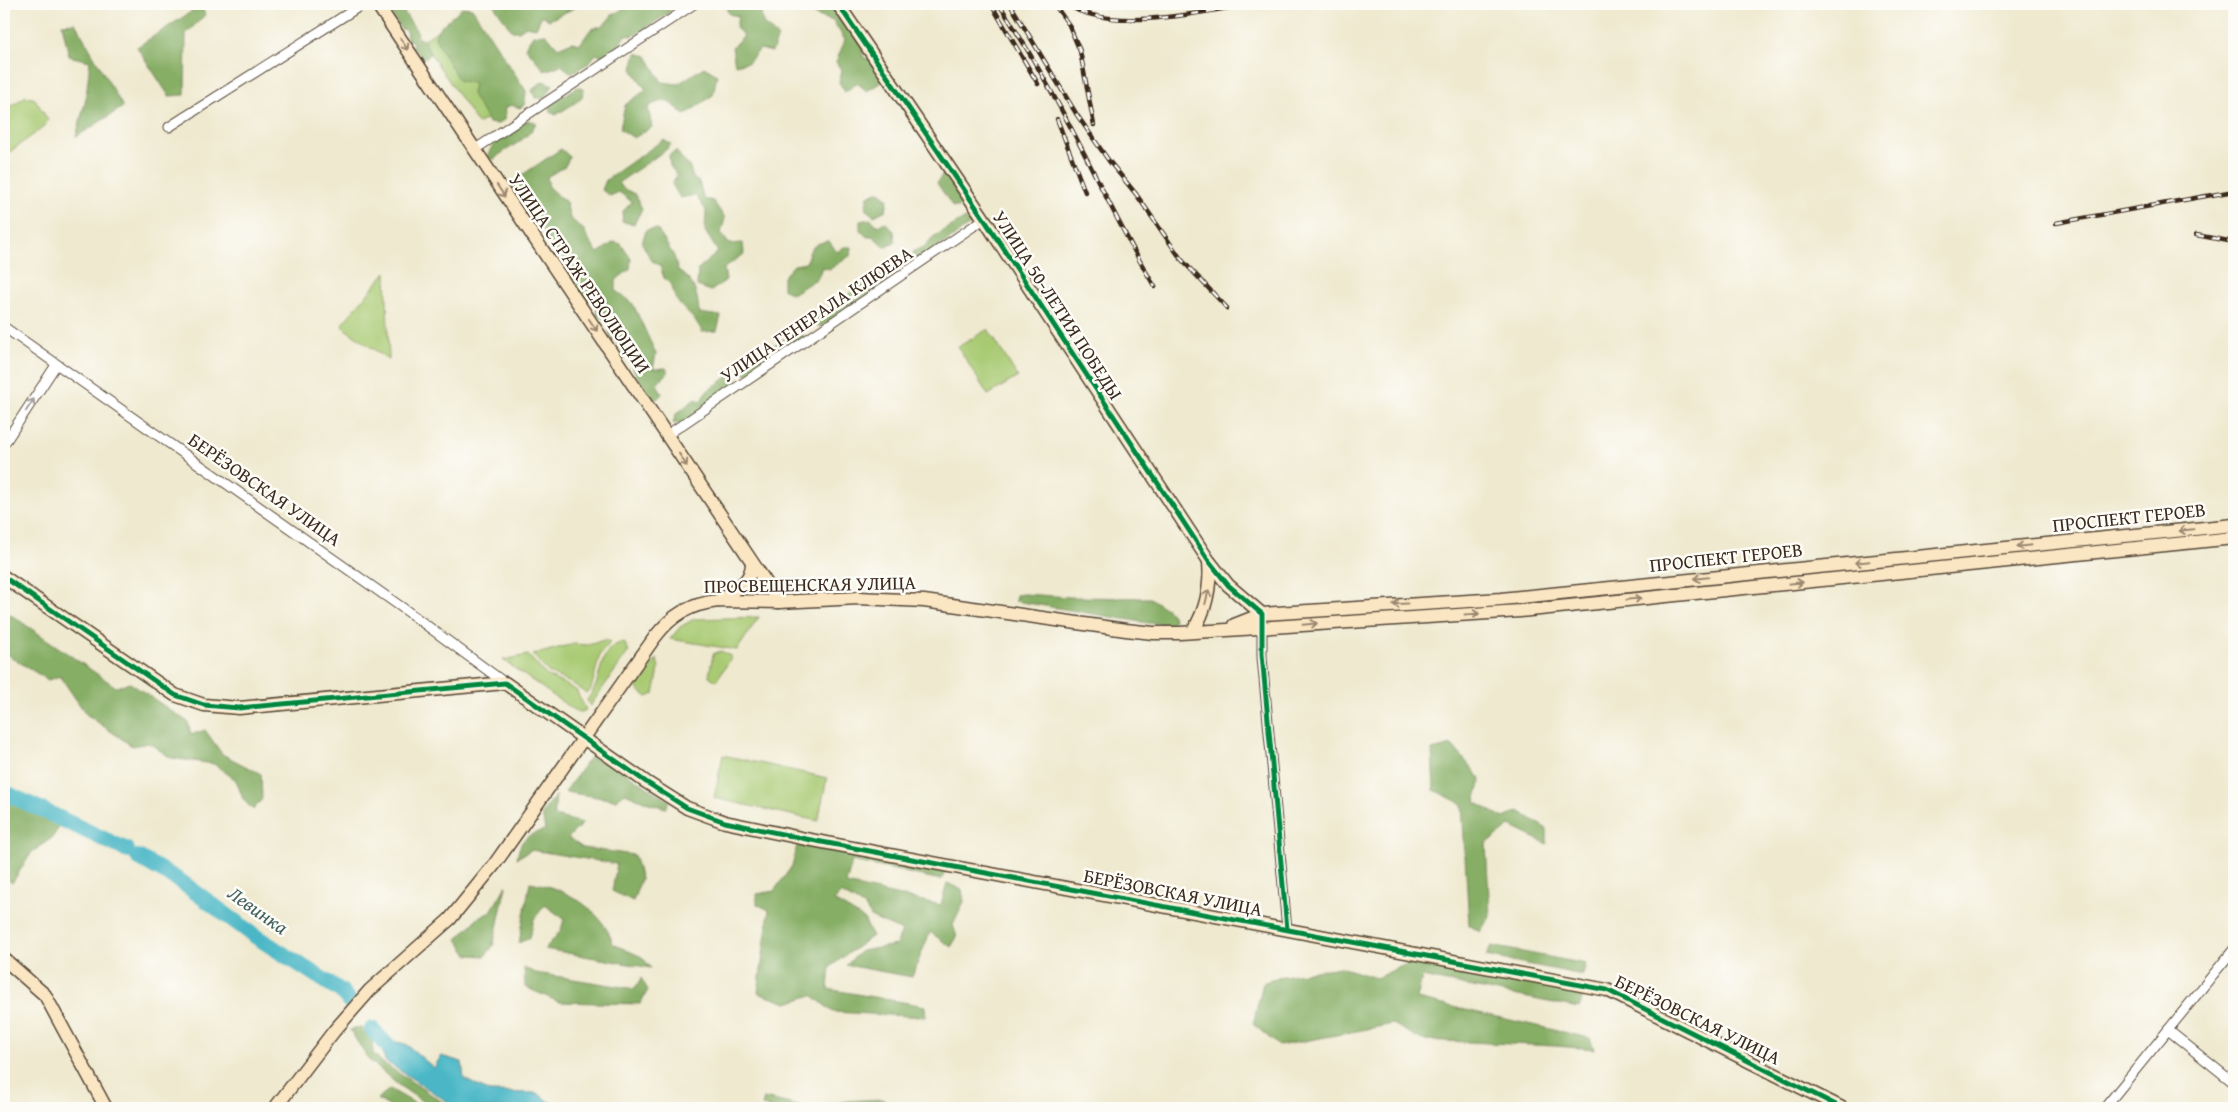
<svg xmlns="http://www.w3.org/2000/svg" width="2238" height="1112" font-family="'Gentium Book Plus',serif">
	<style>
		.green { fill: #a9ca73; stroke: #727a48 }
		.forest { fill: #86ae65; stroke: #606c42 }
		.water { fill: #4bb7c6; stroke: #437072 }
		.lines { fill: none; stroke-linecap: round; stroke-linejoin: round }
		.river { stroke: #4bb7c6; stroke-width: 16 }
		.street-casing { stroke: #564739; stroke-width: 11 }
		.secondary-casing { stroke: #564739; stroke-width: 15 }
		.street { stroke: #fff; stroke-width: 9 }
		.secondary { stroke: #fbe6c3; stroke-width: 12 }
		.rail-casing { stroke: #3b2a1e; stroke-width: 4.5 }
		.rail { stroke: #fdfcf7; stroke-width: 2.5; stroke-dasharray: 8; stroke-linecap: butt }
		.cycleway-casing { stroke: #fdfcf7; stroke-width: 8 }
		.cycleway { stroke: #00873e; stroke-width: 5 }
		.oneway { stroke: #9b8870 }
		.oneway2 { stroke: #a79f9a }
		.labels { text-anchor: middle; stroke-width: 5; stroke-linejoin: round; paint-order: stroke }
		.street-label { font-size: 19px; fill: #3b2a1e; stroke: #fdfcf7 }
		.water-label { font-size: 20px; font-style: italic; fill: #416261; stroke: #fdfcf7 }
	</style>
	<rect width="100%" height="100%" fill="#fdfcf7"/>
	<filter id="ink" filterUnits="userSpaceOnUse"><feTurbulence type="fractalNoise" baseFrequency=".02" numOctaves="2"/><feDisplacementMap in="SourceGraphic" scale="10" xChannelSelector="R" yChannelSelector="G"/><feConvolveMatrix kernelMatrix="1 2 1 2 8 2 1 2 1" color-interpolation-filters="sRGB"/></filter>
	<filter id="wash" filterUnits="userSpaceOnUse"><feTurbulence type="fractalNoise" baseFrequency=".0096" numOctaves="4" result="noise"/><feDisplacementMap in="SourceGraphic" scale="20" xChannelSelector="R" yChannelSelector="G"/><feGaussianBlur stdDeviation="1.12" result="paint"/><feColorMatrix in="noise" values="0 0 0 0 0 0 0 0 0 0 0 0 0 0 0 0 0 1.4 0 .05"/><feComposite in="paint" operator="in"/></filter>
	<g filter="url(#wash)">
		<rect width="100%" height="100%" fill="#efe9cf"/>
		<g class="green">
			<path d="M 469,9 L 525,92 L 478,124 L 422,41 Z"/>
			<path d="M 26,96 L 35,99 L 48,120 L 44,127 L 4,156 L 4,111 Z"/>
			<path d="M 386,272 L 389,360 L 345,329 L 342,324 Z"/>
			<path d="M 988,329 L 1018,377 L 988,395 L 958,347 Z"/>
			<path d="M 759,617 L 737,650 L 670,639 L 680,627 L 694,619 Z"/>
			<path d="M 607,639 L 610,643 L 600,654 L 591,689 L 586,693 L 575,685 L 549,673 L 533,655 L 573,644 L 588,645 Z"/>
			<path d="M 624,642 L 629,651 L 590,706 L 587,700 C 592,693 596,687 598,678 C 603,661 604,646 624,642 Z"/>
			<path d="M 721,651 L 732,657 L 716,681 L 709,676 L 713,654 Z"/>
			<path d="M 528,655 L 546,675 L 576,690 L 586,710 L 581,712 L 575,711 L 503,660 Z"/>
			<path d="M 657,659 L 659,669 L 654,694 L 647,697 L 637,689 L 637,685 Z"/>
			<path d="M 723,755 L 827,778 L 818,821 L 714,798 Z"/>
		</g>
		<g class="forest">
			<path d="M 493,4 L 583,4 L 549,20 L 542,15 L 536,28 L 526,26 L 519,31 L 512,31 Z"/>
			<path d="M 623,4 L 672,4 L 669,13 L 633,36 L 625,35 L 619,45 L 604,56 L 596,54 L 589,63 L 571,73 L 561,65 L 545,71 L 525,47 L 533,35 L 546,34 L 558,48 L 572,42 L 580,44 L 591,29 L 604,25 L 613,14 L 624,9 Z"/>
			<path d="M 724,4 L 759,5 L 764,25 L 778,37 L 772,52 L 760,49 L 749,62 L 735,65 L 732,47 L 744,36 L 736,28 L 738,16 L 729,14 Z"/>
			<path d="M 809,4 L 834,4 L 835,17 C 849,21 864,42 863,57 L 871,60 L 882,74 L 880,83 L 867,91 L 857,83 L 845,92 L 839,82 L 842,71 L 836,62 L 845,40 L 833,21 L 815,15 Z"/>
			<path d="M 394,7 L 401,8 L 418,33 L 417,37 L 424,41 L 430,54 L 427,58 L 421,57 L 412,47 L 413,42 L 407,39 L 406,30 L 401,29 L 393,16 Z"/>
			<path d="M 463,7 L 472,8 L 526,91 L 525,104 L 520,108 L 511,105 L 505,108 L 505,119 L 498,124 L 489,123 L 472,94 L 474,83 L 459,81 L 435,38 L 438,29 Z"/>
			<path d="M 197,8 L 203,10 L 205,15 L 186,34 L 185,95 L 169,96 L 137,47 Z"/>
			<path d="M 75,23 L 123,107 L 76,137 L 86,98 L 90,61 L 69,56 L 62,24 Z"/>
			<path d="M 636,53 L 647,56 L 662,82 L 678,84 L 704,67 L 717,75 L 713,95 L 685,115 C 671,103 666,96 648,107 L 652,127 L 634,138 L 620,129 L 625,105 L 646,90 L 632,69 Z"/>
			<path d="M 543,81 L 553,85 L 545,98 L 535,98 L 532,90 Z"/>
			<path d="M 578,87 L 584,90 L 581,99 L 556,115 L 549,111 L 552,103 Z"/>
			<path d="M 528,120 L 536,123 C 528,141 507,147 493,160 L 487,156 L 495,141 Z"/>
			<path d="M 663,140 L 671,144 L 667,149 L 618,183 L 624,189 L 635,194 L 642,209 L 634,224 L 622,222 L 623,211 L 632,202 L 619,192 L 610,196 L 602,190 L 606,180 Z"/>
			<path d="M 561,149 L 570,157 L 565,166 L 547,177 L 549,188 L 566,202 L 570,218 L 585,231 L 587,238 L 598,253 L 614,242 L 621,244 L 631,259 L 630,269 L 616,280 L 616,291 L 633,304 L 656,354 L 653,369 L 666,368 L 668,373 L 657,384 L 662,394 L 655,401 L 649,396 L 633,369 L 635,358 L 624,352 L 609,334 L 610,321 L 597,315 L 597,300 L 586,301 L 562,266 L 563,259 L 548,242 L 548,234 L 537,227 L 537,215 L 526,209 L 513,187 L 519,177 Z"/>
			<path d="M 676,151 L 690,168 L 693,178 L 699,182 L 704,199 L 713,201 L 725,218 L 721,233 L 729,244 L 743,243 L 744,254 L 724,268 L 726,280 L 711,291 L 697,286 L 698,269 L 718,252 L 705,231 L 706,210 L 695,195 L 680,198 L 672,184 L 677,175 L 670,166 L 669,155 Z"/>
			<path d="M 942,175 L 952,176 L 967,199 L 962,207 L 953,207 L 937,183 Z"/>
			<path d="M 879,191 L 888,199 L 886,210 L 874,216 L 865,209 L 868,196 Z"/>
			<path d="M 871,219 L 878,226 L 885,222 L 894,231 L 895,243 L 884,247 L 873,236 L 867,237 L 860,230 L 860,221 Z"/>
			<path d="M 964,219 L 972,223 L 916,264 L 911,260 L 914,251 L 924,247 L 933,237 Z"/>
			<path d="M 657,229 L 674,256 L 678,271 C 694,280 698,295 699,313 L 721,316 L 717,331 L 702,332 C 695,313 674,309 672,285 L 664,278 L 660,266 L 651,260 L 642,243 L 646,230 Z"/>
			<path d="M 829,241 L 837,252 L 844,247 L 852,247 L 851,255 L 830,269 L 822,267 L 818,278 L 792,294 L 783,289 L 783,277 L 794,265 L 806,263 C 809,248 814,243 829,241 Z"/>
			<path d="M 893,266 L 900,268 C 896,278 888,283 878,285 L 877,290 L 853,306 L 844,307 L 839,315 L 820,327 L 814,323 L 815,317 L 836,304 L 842,304 C 848,292 863,281 875,282 L 879,275 Z"/>
			<path d="M 797,330 L 805,337 L 752,376 L 744,373 L 745,365 Z"/>
			<path d="M 730,375 L 737,379 L 737,386 L 711,404 L 704,403 L 701,412 L 683,425 L 673,423 L 676,414 L 695,399 L 701,401 L 706,392 Z"/>
			<path d="M 1023,594 L 1070,597 L 1150,598 L 1168,610 L 1173,616 L 1174,621 L 1170,624 L 1148,623 L 1015,601 L 1016,595 Z"/>
			<path d="M 4,610 L 116,687 L 130,683 L 188,722 L 191,735 L 205,730 L 222,754 L 261,774 L 262,799 L 253,810 L 243,799 L 236,780 L 214,764 L 171,758 L 149,743 L 132,746 L 86,714 L 60,676 L 48,680 L 4,653 Z"/>
			<path d="M 1452,745 L 1481,779 L 1475,802 L 1504,818 L 1519,811 L 1547,829 L 1547,844 L 1510,826 L 1486,844 L 1490,916 L 1480,932 L 1469,925 L 1462,804 L 1434,790 L 1432,750 Z"/>
			<path d="M 590,757 L 621,770 L 669,801 L 666,808 L 651,804 L 625,793 L 616,800 L 565,792 Z"/>
			<path d="M 556,795 L 554,816 L 583,823 L 568,838 L 583,848 L 634,855 L 641,879 L 633,901 L 612,891 L 617,864 L 531,850 L 517,858 C 521,837 526,836 545,830 L 542,813 Z"/>
			<path d="M 4,797 L 61,824 L 52,838 L 32,852 L 12,883 L 4,877 Z"/>
			<path d="M 797,845 L 947,869 L 941,880 L 852,861 L 846,884 L 941,905 L 947,883 L 962,890 L 964,902 L 953,925 L 957,937 L 951,947 L 930,932 L 912,977 L 846,965 L 861,951 L 896,945 L 902,931 L 872,918 L 865,907 L 841,893 L 834,901 L 864,919 L 872,936 L 830,967 L 828,989 L 925,1006 L 926,1017 L 833,1012 L 812,995 L 787,1003 L 758,993 L 769,910 L 757,904 L 757,894 L 774,891 L 792,866 Z"/>
			<path d="M 530,882 C 565,888 602,908 613,944 L 642,957 L 651,968 L 545,949 L 561,930 L 564,919 L 545,905 L 534,919 L 530,937 L 519,943 Z"/>
			<path d="M 506,886 L 493,946 L 485,956 L 468,955 L 457,939 L 480,916 L 490,913 Z"/>
			<path d="M 1491,946 L 1586,964 L 1583,975 L 1486,956 Z"/>
			<path d="M 1415,960 L 1586,990 L 1579,1008 L 1422,977 L 1417,999 L 1590,1038 L 1594,1049 L 1555,1046 L 1422,1040 L 1393,1024 L 1279,1046 L 1253,1024 L 1263,983 L 1278,977 L 1340,967 L 1376,978 Z"/>
			<path d="M 524,968 L 536,973 L 635,989 L 641,978 L 648,990 L 640,1004 L 559,1002 L 525,987 Z"/>
			<path d="M 360,1027 L 372,1039 L 373,1053 L 383,1063 L 452,1108 L 432,1108 L 397,1084 L 368,1059 L 350,1030 Z"/>
			<path d="M 390,1089 L 423,1108 L 392,1108 L 377,1099 Z"/>
			<path d="M 764,1098 L 808,1108 L 771,1108 L 762,1106 Z"/>
			<path d="M 883,1099 L 897,1108 L 810,1108 L 846,1101 Z"/>
		</g>
		<path class="water" d="M 379,1038 L 406,1044 L 434,1068 L 441,1056 L 462,1062 L 464,1079 L 490,1092 L 537,1093 L 550,1102 L 575,1108 L 457,1108 L 385,1061 Z"/>
		<g class="lines">
			<g class="river">
				<path d="M 4,792 L 127,850"/>
				<path d="M 138,857 L 180,881 L 255,936 L 341,991 L 350,1002"/>
				<path d="M 372,1029 L 395,1054"/>
			</g>
		</g>
	</g>
	<g filter="url(#ink)">
		<g class="lines">
			<g class="street-casing">
				<g id="street">
					<path d="M 169,127 L 363,4"/>
					<path d="M 474,150 L 694,4"/>
					<path d="M 4,327 L 407,611 L 505,683"/>
					<path d="M 667,435 L 984,219"/>
					<path d="M 4,444 L 56,365"/>
					<path d="M 1262,623 L 1262,657 L 1287,929"/>
					<path d="M 2168,1030 L 2234,1083"/>
					<path d="M 2106,1106 L 2234,949"/>
				</g>
			</g>
			<g class="secondary-casing">
				<g id="secondary">
					<path d="M 377,4 L 779,602"/>
					<path d="M 838,4 L 984,219 L 1209,561 L 1228,585 L 1262,614"/>
					<path d="M 4,577 L 175,695 L 204,705 L 239,708 L 505,683 L 646,782 L 687,808 L 725,822 L 806,839 L 1607,990 L 1842,1108"/>
					<path d="M 718,601 C 732,592 752,583 752,563"/>
					<path d="M 1234,625 L 1262,614 L 1501,599 L 2234,525"/>
					<path d="M 1193,631 C 1207,609 1211,586 1209,561"/>
					<path d="M 4,959 L 45,995 L 106,1108"/>
					<path d="M 275,1108 L 334,1031 L 370,990 L 450,919 L 494,865 L 655,637 C 672,615 690,604 718,601 L 779,602 L 859,598 L 924,601 L 1126,630 L 1153,633 L 1180,633 L 1520,611 L 2234,538"/>
				</g>
			</g>
			<use href="#street" class="street"/>
			<use href="#secondary" class="secondary"/>
			<g class="rail-casing">
				<g id="rail">
					<path d="M 991,4 L 1038,84"/>
					<path d="M 999,4 C 1036,61 1069,122 1099,183 C 1117,218 1134,253 1155,287"/>
					<path d="M 1010,4 L 1077,115 L 1109,161 L 1136,194 L 1181,259 L 1227,308"/>
					<path d="M 1054,4 L 1069,25 L 1080,51 L 1094,125"/>
					<path d="M 1066,4 C 1108,33 1200,13 1249,4"/>
					<path d="M 1142,4 L 1159,6 L 1180,4"/>
					<path d="M 1057,119 L 1085,192"/>
					<path d="M 2056,223 L 2234,191"/>
					<path d="M 2196,235 L 2234,242"/>
				</g>
			</g>
			<use href="#rail" class="rail"/>
			<g class="cycleway-casing">
				<g id="cycleway">
					<path d="M 838,4 L 984,219 L 1209,561 L 1228,585 L 1262,614 L 1262,654 L 1287,929"/>
					<path d="M 4,577 L 175,695 L 204,705 L 239,708 L 505,683 L 646,782 L 687,808 L 725,822 L 806,839 L 1607,990 L 1842,1108"/>
				</g>
			</g>
			<use href="#cycleway" class="cycleway"/>
		</g>
		<defs><path id="oneway-shaft" d="M-6 0H5M1.5-3L5.5 0L1.5 3" fill="none" stroke-width="1.6" stroke-linecap="round" stroke-linejoin="round" transform="scale(1.25)"/></defs>
		<g class="oneway">
			<use href="#oneway-shaft" transform="translate(404 44) rotate(57)"/>
			<use href="#oneway-shaft" transform="translate(501 191) rotate(56)"/>
			<use href="#oneway-shaft" transform="translate(593 325) rotate(56)"/>
			<use href="#oneway-shaft" transform="translate(683 460) rotate(58)"/>
			<use href="#oneway-shaft" transform="translate(2186 530) rotate(174)"/>
			<use href="#oneway-shaft" transform="translate(2024 546) rotate(174)"/>
			<use href="#oneway-shaft" transform="translate(1862 562) rotate(174)"/>
			<use href="#oneway-shaft" transform="translate(1701 578) rotate(174)"/>
			<use href="#oneway-shaft" transform="translate(1796 583) rotate(-6)"/>
			<use href="#oneway-shaft" transform="translate(1207 597) rotate(-76)"/>
			<use href="#oneway-shaft" transform="translate(1634 599) rotate(-6)"/>
			<use href="#oneway-shaft" transform="translate(1400 604) rotate(177)"/>
			<use href="#oneway-shaft" transform="translate(1472 614) rotate(-3)"/>
			<use href="#oneway-shaft" transform="translate(1310 624) rotate(-5)"/>
		</g>
		<use class="oneway2" href="#oneway-shaft" transform="translate(30 405) rotate(-57)"/>
	</g>
	<g class="labels">
		<g class="street-label">
			<text transform="translate(580 273) rotate(56)" y="7">УЛИЦА СТРАЖ РЕВОЛЮЦИИ</text>
			<text transform="translate(1058 305) rotate(57)" y="7">УЛИЦА 50-ЛЕТИЯ ПОБЕДЫ</text>
			<text transform="translate(816 314) rotate(-34)" y="7">УЛИЦА ГЕНЕРАЛА КЛЮЕВА</text>
			<text transform="translate(265 489) rotate(35)" y="7">БЕРЁЗОВСКАЯ УЛИЦА</text>
			<text transform="translate(2129 517) rotate(-6)" y="7">ПРОСПЕКТ ГЕРОЕВ</text>
			<text transform="translate(1726 557) rotate(-6)" y="7">ПРОСПЕКТ ГЕРОЕВ</text>
			<text transform="translate(810 584) rotate(-1)" y="7">ПРОСВЕЩЕНСКАЯ УЛИЦА</text>
			<text transform="translate(1173 892) rotate(11)" y="7">БЕРЁЗОВСКАЯ УЛИЦА</text>
			<text transform="translate(1698 1019) rotate(26)" y="7">БЕРЁЗОВСКАЯ УЛИЦА</text>
		</g>
		<g class="water-label">
			<text transform="translate(258 910) rotate(35)" y="7">Левинка</text>
		</g>
	</g>
	<rect width="2238" height="1112" fill="none" stroke="#fdfcf7" stroke-width="20"/>
</svg>
